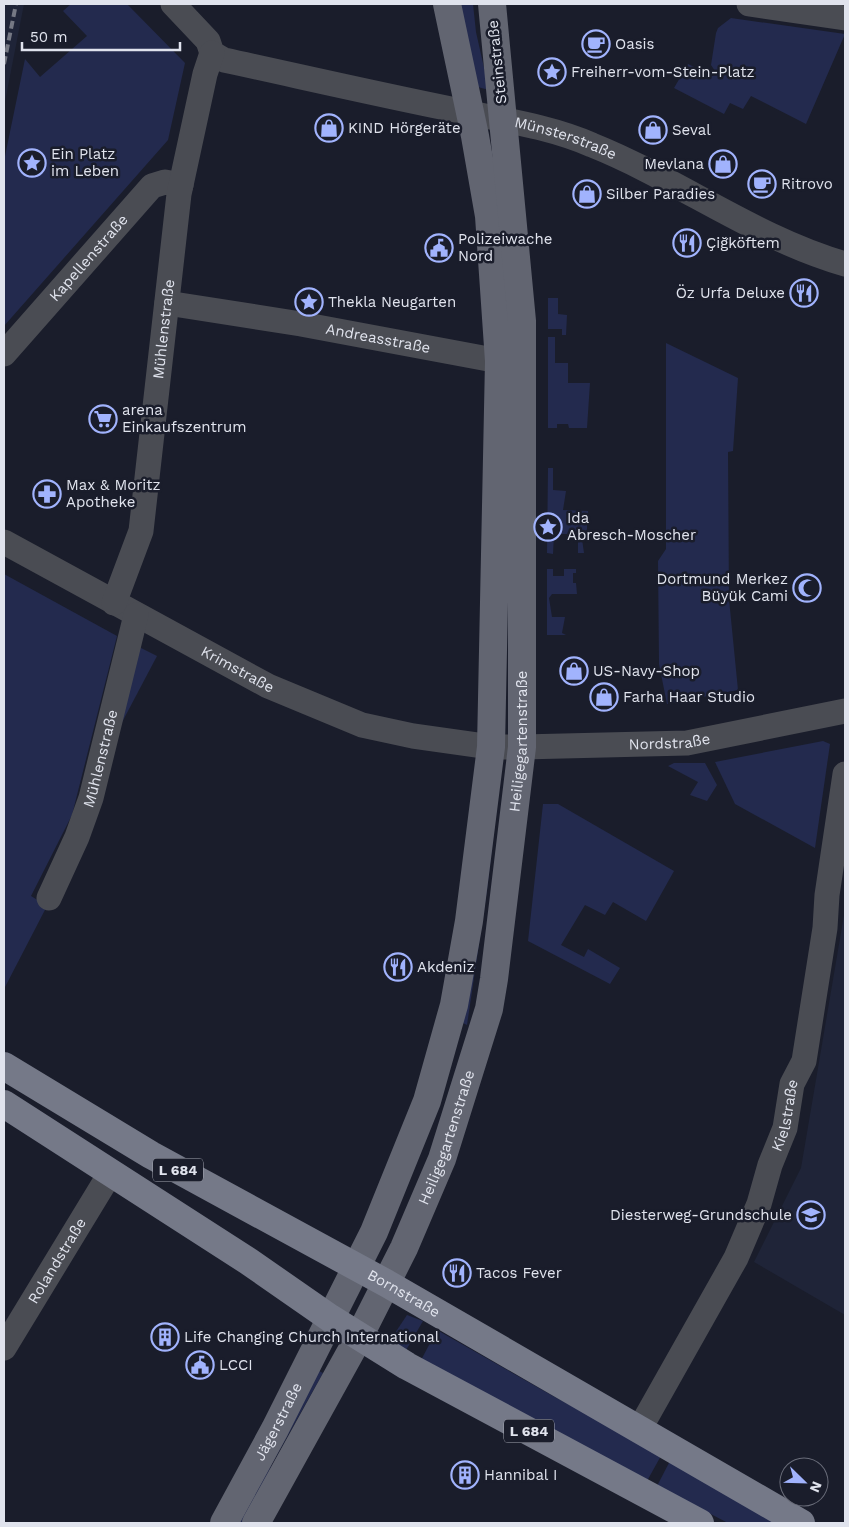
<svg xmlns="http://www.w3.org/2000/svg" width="849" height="1527" font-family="'Work Sans',sans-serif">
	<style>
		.built { fill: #1f2438 }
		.green { fill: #232a4e }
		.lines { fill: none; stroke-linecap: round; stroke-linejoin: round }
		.street { stroke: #4a4c53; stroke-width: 25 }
		.secondary { stroke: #626571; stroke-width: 28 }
		.primary { stroke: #757988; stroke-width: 28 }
		.rail { stroke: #757884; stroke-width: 4; stroke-dasharray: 8 4; stroke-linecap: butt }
		.labels { text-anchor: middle; stroke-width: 5; stroke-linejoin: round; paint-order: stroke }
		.shield { fill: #1a1d2b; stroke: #a5a8b3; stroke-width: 1 }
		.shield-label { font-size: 14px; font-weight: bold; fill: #e0e3ed }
		.poi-label { font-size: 15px; fill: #e0e3ed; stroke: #1a1d2b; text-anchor: start }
		.street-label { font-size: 15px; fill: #e0e3ed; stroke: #1a1d2b }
	</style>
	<rect width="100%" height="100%" fill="#1a1d2b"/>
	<g class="built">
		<path d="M 4,4 L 24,4 L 4,107 Z"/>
		<path d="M 845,909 L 845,1315 L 754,1262 L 801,1168 Z"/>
	</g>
	<g class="green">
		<path d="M 71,4 L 127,4 L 185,63 L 168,140 L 4,326 L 4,161 L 25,59 L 40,77 L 87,36 L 63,11 Z"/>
		<path d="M 458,4 L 473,4 L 476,32 L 489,90 L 474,86 Z"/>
		<path d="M 731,18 L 845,34 L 806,124 L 751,96 L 743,109 L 730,103 L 724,114 L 674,88 L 688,64 L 713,76 L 715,71 L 711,65 L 716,33 L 718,28 Z"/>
		<path d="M 548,298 L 558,298 L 558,314 L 567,315 L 566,335 L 562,335 L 562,329 L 548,329 Z"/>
		<path d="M 548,337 L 555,337 L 555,363 L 568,363 L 568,383 L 590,383 L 587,428 L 569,428 L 568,424 L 557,424 L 557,428 L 548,428 Z"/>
		<path d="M 666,343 L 738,378 L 733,451 L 728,452 L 729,599 L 738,690 L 667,704 L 659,664 L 658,561 L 666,549 Z"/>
		<path d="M 548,468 L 553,468 L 553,490 L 566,491 L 563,510 L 588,511 L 588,514 L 584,514 L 584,521 L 587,522 L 587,534 L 584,534 L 584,538 L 582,539 L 584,553 L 578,553 L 578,534 L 554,534 L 553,554 L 547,553 Z"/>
		<path d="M 547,569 L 553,569 L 553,576 L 564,576 L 564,569 L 576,569 L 576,573 L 573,573 L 573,583 L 576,583 L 577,594 L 552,594 L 549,598 L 552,617 L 565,617 L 562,633 L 566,635 L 547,635 Z"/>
		<path d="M 4,574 L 117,636 L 72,815 L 31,896 L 47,906 L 4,989 Z"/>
		<path d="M 137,646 L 157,656 L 119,728 Z"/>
		<path d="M 823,741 L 830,744 L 815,848 L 735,804 L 715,762 Z"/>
		<path d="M 674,763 L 705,763 L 717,785 L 707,801 L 690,795 L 698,782 L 668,766 Z"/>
		<path d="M 498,797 L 487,890 L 467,1025 L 463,1023 Z"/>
		<path d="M 543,804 L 558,804 L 674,871 L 646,921 L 613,902 L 605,915 L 585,905 L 561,945 L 584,957 L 588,949 L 620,968 L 610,984 L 528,941 Z"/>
		<path d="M 407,1315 L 423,1321 L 405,1352 L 394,1343 L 393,1336 Z"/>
		<path d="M 437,1330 L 553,1396 L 662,1454 L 647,1481 L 420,1362 Z"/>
		<path d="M 317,1370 L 323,1373 L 272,1464 L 246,1523 L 236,1523 Z"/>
		<path d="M 671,1459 L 787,1523 L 728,1523 L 657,1486 Z"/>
	</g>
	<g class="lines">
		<g class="street">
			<path id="s1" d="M 173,4 L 208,41 L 212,53 L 224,60 C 298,76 372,93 446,108 C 495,119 546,125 592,145 C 679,180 755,238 845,264"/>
			<path d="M 749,4 L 845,18"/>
			<path id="s2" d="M 167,303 L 301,324 L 499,361"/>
			<path id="s3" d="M 4,354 L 152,186 L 165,182 L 181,185"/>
			<path id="s4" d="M 4,542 L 268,686 L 362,725 L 413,736 L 491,747 L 522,747 L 687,743 L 845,711"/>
			<path id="s5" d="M 114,603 L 141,531 L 179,194 L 205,74 L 212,53"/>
			<path id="s6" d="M 49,898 L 77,837 L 91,798 L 136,615"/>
			<path id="s7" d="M 4,1348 L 111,1172"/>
			<path id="s8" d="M 639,1430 L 736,1258 L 759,1204 L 770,1165 L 785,1128 L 792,1084 L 804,1061 L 825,928 L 827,895 L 845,774"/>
		</g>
		<g class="secondary">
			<path id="s9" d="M 224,1523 L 275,1429 L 374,1232 L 427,1101 L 454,1005 L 469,921 L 491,747 L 499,361 L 489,216 L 475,136 L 447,4"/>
			<path id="s10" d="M 256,1523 L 359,1337 L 404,1248 L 442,1159 L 489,1009 L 494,979 L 522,747 L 522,321 L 492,4"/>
		</g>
		<g class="primary">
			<path id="s11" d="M 4,1066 L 151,1155 L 386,1283 L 801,1523"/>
			<path d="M 4,1104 L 248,1261 L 330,1318 L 407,1366 L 700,1523"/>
		</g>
		<path class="rail" d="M 4,64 L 16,4"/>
	</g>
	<defs>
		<g id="cafe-ring" transform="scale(1.4375)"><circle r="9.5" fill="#1a1d2b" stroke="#a1b3fd" stroke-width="1.5"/><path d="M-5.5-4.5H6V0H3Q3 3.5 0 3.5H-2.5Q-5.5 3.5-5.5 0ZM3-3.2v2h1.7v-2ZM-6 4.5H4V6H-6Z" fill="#a1b3fd"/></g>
		<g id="sight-ring" transform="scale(1.4375)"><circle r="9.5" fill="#1a1d2b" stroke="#a1b3fd" stroke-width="1.5"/><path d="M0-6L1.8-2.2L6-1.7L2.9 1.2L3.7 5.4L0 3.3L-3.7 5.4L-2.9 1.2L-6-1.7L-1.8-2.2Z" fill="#a1b3fd"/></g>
		<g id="shop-ring" transform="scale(1.4375)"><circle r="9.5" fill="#1a1d2b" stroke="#a1b3fd" stroke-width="1.5"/><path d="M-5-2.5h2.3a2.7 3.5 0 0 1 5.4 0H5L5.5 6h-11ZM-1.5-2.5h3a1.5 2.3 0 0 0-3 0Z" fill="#a1b3fd"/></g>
		<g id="restaurant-ring" transform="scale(1.4375)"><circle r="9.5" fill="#1a1d2b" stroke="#a1b3fd" stroke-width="1.5"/><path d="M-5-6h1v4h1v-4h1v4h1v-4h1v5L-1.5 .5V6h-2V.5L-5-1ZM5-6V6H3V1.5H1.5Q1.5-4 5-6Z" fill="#a1b3fd"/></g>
		<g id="civic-ring" transform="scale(1.4375)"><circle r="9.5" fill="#1a1d2b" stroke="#a1b3fd" stroke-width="1.5"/><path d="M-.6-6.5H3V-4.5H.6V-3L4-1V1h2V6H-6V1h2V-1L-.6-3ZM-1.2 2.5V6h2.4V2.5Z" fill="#a1b3fd"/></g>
		<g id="supermarket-ring" transform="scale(1.4375)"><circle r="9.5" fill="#1a1d2b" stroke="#a1b3fd" stroke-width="1.5"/><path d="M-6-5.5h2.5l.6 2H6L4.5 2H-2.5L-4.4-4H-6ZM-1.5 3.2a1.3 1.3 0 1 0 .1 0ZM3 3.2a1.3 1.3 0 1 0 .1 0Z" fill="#a1b3fd"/></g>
		<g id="pharmacy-ring" transform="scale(1.4375)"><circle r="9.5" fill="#1a1d2b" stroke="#a1b3fd" stroke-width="1.5"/><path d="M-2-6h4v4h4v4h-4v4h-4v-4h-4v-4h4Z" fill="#a1b3fd"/></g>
		<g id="mosque-ring" transform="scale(1.4375)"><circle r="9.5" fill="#1a1d2b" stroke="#a1b3fd" stroke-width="1.5"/><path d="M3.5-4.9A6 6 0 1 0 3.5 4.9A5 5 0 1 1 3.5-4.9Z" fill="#a1b3fd"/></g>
		<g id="school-ring" transform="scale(1.4375)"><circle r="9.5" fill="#1a1d2b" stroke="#a1b3fd" stroke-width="1.5"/><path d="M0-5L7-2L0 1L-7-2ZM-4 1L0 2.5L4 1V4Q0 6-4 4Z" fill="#a1b3fd"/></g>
		<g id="building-ring" transform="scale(1.4375)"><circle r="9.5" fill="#1a1d2b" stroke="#a1b3fd" stroke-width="1.5"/><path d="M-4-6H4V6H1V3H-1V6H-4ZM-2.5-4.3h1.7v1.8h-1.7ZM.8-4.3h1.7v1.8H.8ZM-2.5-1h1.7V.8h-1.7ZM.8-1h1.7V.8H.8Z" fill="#a1b3fd"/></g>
	</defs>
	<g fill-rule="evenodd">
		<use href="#cafe-ring" x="596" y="44"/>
		<use href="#sight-ring" x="552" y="72"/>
		<use href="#shop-ring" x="329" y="128"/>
		<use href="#shop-ring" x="653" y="130"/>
		<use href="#sight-ring" x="32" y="163"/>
		<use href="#shop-ring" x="723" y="164"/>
		<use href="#cafe-ring" x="762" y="184"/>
		<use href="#shop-ring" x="587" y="194"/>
		<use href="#restaurant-ring" x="687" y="243"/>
		<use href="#civic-ring" x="439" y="248"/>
		<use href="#restaurant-ring" x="804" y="293"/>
		<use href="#sight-ring" x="309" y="302"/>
		<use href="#supermarket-ring" x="103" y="419"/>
		<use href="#pharmacy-ring" x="47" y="494"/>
		<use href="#sight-ring" x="548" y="527"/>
		<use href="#mosque-ring" x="807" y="588"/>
		<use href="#shop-ring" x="574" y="671"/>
		<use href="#shop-ring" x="604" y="697"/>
		<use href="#restaurant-ring" x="398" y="967"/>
		<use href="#school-ring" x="811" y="1215"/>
		<use href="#restaurant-ring" x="457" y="1273"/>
		<use href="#building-ring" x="165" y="1337"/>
		<use href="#civic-ring" x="200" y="1365"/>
		<use href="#building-ring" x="465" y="1475"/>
	</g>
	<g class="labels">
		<g class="shield">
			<rect x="153" y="1158.5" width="50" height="23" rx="4"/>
			<rect x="504" y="1419.5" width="50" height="23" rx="4"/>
		</g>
		<g class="shield-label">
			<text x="178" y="1175">L 684</text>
			<text x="529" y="1436">L 684</text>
		</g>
		<g class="poi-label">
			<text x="615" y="49">Oasis</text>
			<text x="571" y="77">Freiherr-vom-Stein-Platz</text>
			<text x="348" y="133">KIND Hörgeräte</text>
			<text x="672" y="135">Seval</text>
			<text x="51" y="159">Ein Platz<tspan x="51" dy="17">im Leben</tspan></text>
			<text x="704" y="169" text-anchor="end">Mevlana</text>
			<text x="781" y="189">Ritrovo</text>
			<text x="606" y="199">Silber Paradies</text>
			<text x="458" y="244">Polizeiwache<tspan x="458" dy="17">Nord</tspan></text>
			<text x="706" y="248">Çiğköftem</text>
			<text x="785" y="298" text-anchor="end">Öz Urfa Deluxe</text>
			<text x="328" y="307">Thekla Neugarten</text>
			<text x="122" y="415">arena<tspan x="122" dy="17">Einkaufszentrum</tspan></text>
			<text x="66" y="490">Max &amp; Moritz<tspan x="66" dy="17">Apotheke</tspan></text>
			<text x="567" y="523">Ida<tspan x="567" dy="17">Abresch-Moscher</tspan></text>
			<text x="788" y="584" text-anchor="end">Dortmund Merkez<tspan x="788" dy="17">Büyük Cami</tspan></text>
			<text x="593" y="676">US-Navy-Shop</text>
			<text x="623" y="702">Farha Haar Studio</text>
			<text x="417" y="972">Akdeniz</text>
			<text x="792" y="1220" text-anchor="end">Diesterweg-Grundschule</text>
			<text x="476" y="1278">Tacos Fever</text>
			<text x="184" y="1342">Life Changing Church International</text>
			<text x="219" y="1370">LCCI</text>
			<text x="484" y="1480">Hannibal I</text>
		</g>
		<g class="street-label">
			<text transform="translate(497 62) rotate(-96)" y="5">Steinstraße</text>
			<text dy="5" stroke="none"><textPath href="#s1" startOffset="428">Münsterstraße</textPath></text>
			<text dy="5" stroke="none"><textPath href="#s3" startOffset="128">Kapellenstraße</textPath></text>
			<text dy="5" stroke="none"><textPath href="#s5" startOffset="280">Mühlenstraße</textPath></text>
			<text dy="5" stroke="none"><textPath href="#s2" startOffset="214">Andreasstraße</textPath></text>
			<text dy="5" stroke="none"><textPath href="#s4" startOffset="266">Krimstraße</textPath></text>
			<text dy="5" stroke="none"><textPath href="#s10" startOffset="836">Heiligegartenstraße</textPath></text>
			<text dy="5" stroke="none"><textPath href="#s4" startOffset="712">Nordstraße</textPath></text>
			<text dy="5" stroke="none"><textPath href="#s6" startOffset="149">Mühlenstraße</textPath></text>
			<text dy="5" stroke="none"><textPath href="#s8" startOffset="349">Kielstraße</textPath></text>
			<text dy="5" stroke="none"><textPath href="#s10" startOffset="431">Heiligegartenstraße</textPath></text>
			<text dy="5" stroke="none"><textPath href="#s7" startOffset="102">Rolandstraße</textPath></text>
			<text dy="5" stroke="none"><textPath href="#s11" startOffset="460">Bornstraße</textPath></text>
			<text dy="5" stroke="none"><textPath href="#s9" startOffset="115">Jägerstraße</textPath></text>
		</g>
	</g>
	<rect width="849" height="1527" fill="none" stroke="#e0e3ed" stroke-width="10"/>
	<g transform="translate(804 1482) rotate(113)"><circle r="24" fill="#1a1d2b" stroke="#696c79"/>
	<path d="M0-4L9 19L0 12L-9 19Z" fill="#a1b3fd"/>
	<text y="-8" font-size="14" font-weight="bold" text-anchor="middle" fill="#e0e3ed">N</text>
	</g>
	<path d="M22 42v8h158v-8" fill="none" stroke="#e0e3ed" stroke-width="2.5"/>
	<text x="30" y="42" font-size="15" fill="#e0e3ed" stroke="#1a1d2b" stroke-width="4" paint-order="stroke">50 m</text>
</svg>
